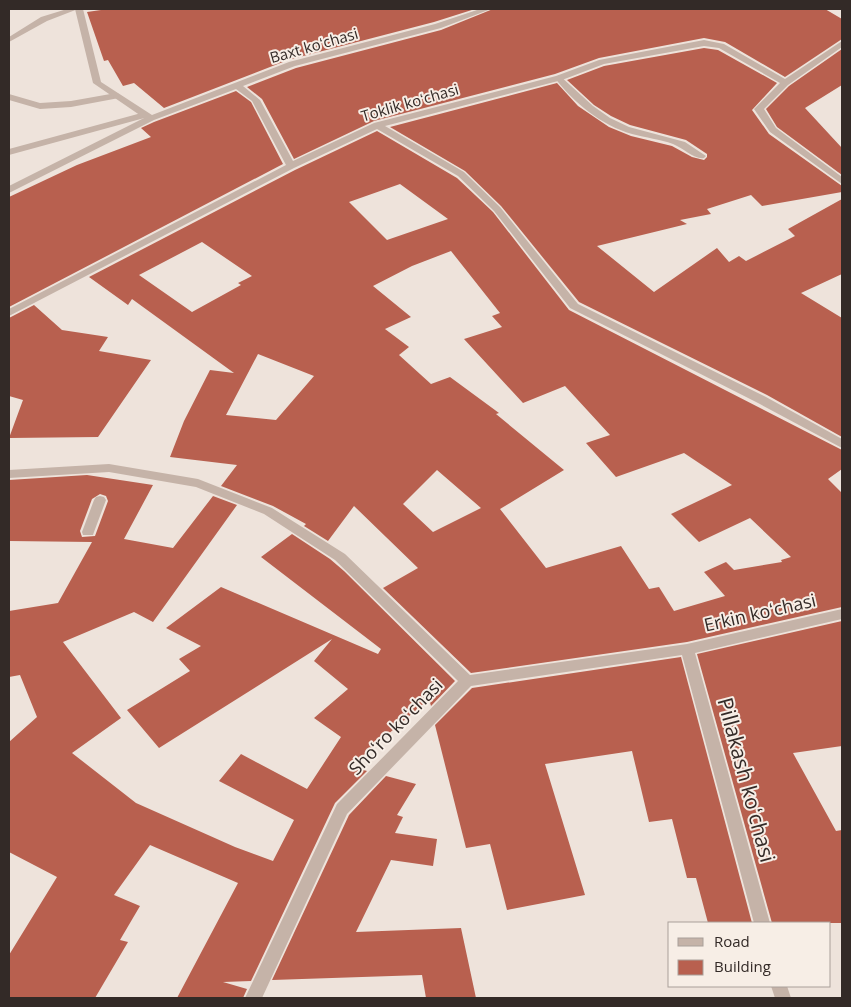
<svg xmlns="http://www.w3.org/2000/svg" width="851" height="1007" font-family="'Open Sans',sans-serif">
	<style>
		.building { fill: #b8604f; fill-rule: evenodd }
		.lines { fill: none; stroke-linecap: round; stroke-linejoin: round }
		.service { fill: #c5b3a8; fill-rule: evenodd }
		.minor { fill: #c5b3a8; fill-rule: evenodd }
		.labels { text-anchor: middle; stroke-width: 4; stroke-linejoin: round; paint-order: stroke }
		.far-street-label { font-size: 15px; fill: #332a27; stroke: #f7eee6 }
		.street-label { font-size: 18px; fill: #332a27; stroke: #f7eee6 }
		.near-street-label { font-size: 21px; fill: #332a27; stroke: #f7eee6 }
	</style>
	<rect width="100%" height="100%" fill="#eee3db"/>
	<g class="building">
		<path d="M 108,9 L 475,9 L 434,22 L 288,60 L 164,108 L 134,83 L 123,86 L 108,60 L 104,61 L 87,12 Z"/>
		<path d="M 493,9 L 825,9 L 842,19 L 842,39 L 785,77 L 725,42 L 704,38 L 599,58 L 555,74 L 374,121 L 294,159 L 262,99 L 247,87 L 296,68 L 441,30 Z"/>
		<path d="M 704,48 L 718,50 L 777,83 L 752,110 L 769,134 L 842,186 L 842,192 L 762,206 L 751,195 L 707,209 L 711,214 L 680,220 L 687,224 L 597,246 L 654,292 L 717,248 L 729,262 L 739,256 L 746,261 L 795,236 L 788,229 L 842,199 L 842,274 L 801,293 L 842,318 L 842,437 L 767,395 L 579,302 L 501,206 L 465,171 L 390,127 L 557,83 L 578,106 L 609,127 L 631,136 L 672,146 L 692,157 L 704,160 L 707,157 L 707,154 L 686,140 L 630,125 L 611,116 L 594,105 L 567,80 L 604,66 Z"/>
		<path d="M 842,49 L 842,85 L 805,108 L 842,148 L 842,175 L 777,127 L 766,109 L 789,86 Z"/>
		<path d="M 236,91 L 251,102 L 283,164 L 9,307 L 9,197 L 77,165 L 151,137 L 141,128 L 154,122 Z"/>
		<path d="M 377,131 L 457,178 L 493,212 L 569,310 L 842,450 L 842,469 L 828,479 L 842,493 L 842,607 L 687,642 L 471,673 L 383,588 L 418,568 L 354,506 L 328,541 L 304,526 L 306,524 L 273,506 L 221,486 L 237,465 L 170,457 L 184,421 L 210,370 L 234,373 L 132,299 L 128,305 L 89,277 L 295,170 ZM 400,184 L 448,219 L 387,240 L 349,202 ZM 202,242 L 252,276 L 238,283 L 241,285 L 192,312 L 139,275 ZM 451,251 L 500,313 L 492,316 L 502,327 L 464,339 L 523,403 L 565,386 L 610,435 L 586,443 L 616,477 L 684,453 L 732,485 L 671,514 L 699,542 L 750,518 L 791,557 L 781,560 L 782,562 L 734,570 L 726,562 L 704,572 L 725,596 L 674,611 L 659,587 L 649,589 L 621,546 L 546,568 L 500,509 L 564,470 L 496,414 L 499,413 L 450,377 L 431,384 L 399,355 L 409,347 L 385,329 L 411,317 L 373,286 L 412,266 ZM 258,354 L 314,376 L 276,420 L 226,415 ZM 437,470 L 481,508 L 433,532 L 403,504 Z"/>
		<path d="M 34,305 L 62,330 L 108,337 L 99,351 L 151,360 L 98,437 L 9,438 L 23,400 L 9,396 L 9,318 Z"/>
		<path d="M 87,475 L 153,485 L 124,539 L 173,548 L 213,496 L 237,505 L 153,622 L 134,612 L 63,642 L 121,718 L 72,753 L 136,803 L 235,847 L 273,861 L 294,820 L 219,781 L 241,754 L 307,789 L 341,737 L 314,718 L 348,689 L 314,661 L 332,639 L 159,748 L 127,710 L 190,671 L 179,659 L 201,646 L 166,628 L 221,587 L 378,654 L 381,649 L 261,557 L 292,534 L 330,559 L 344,571 L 455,681 L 431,706 L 429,699 L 351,766 L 367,771 L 335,803 L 251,981 L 223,982 L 247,989 L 243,998 L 177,998 L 238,883 L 150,845 L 114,895 L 140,906 L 120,940 L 128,942 L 95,998 L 9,998 L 9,955 L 57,877 L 9,852 L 9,742 L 37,717 L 20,675 L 9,677 L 9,611 L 58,603 L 92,542 L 9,541 L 9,480 ZM 100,494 L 106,496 L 108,501 L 95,536 L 82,537 L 80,531 L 92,499 Z"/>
		<path d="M 842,621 L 842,746 L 793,753 L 836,831 L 842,830 L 842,923 L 772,923 L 697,654 Z"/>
		<path d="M 681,657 L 752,923 L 708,923 L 696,878 L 687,878 L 672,819 L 649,822 L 632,751 L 545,764 L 585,895 L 507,910 L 490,844 L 466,848 L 435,725 L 472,688 Z"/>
		<path d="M 386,776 L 416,784 L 397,815 L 403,817 L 395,833 L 437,839 L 433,866 L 391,860 L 356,932 L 461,928 L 476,998 L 426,998 L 422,975 L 272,980 L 349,815 Z"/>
	</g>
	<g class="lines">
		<g class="service">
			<path d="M 67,9 L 78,9 L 47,21 L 9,42 L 9,37 L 41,17 Z"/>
			<path d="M 559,75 L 593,106 L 610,118 L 629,127 L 685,142 L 706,156 L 704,158 C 695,160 683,148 673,144 C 660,139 646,138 632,134 C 601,125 574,103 555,78 Z"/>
			<path d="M 116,93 L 119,94 L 119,98 L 71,107 L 40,109 L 9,100 L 9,94 L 40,103 L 71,101 Z"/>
			<path d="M 145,112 L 150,115 L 148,117 L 9,155 L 9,149 Z"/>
		</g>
		<g class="minor">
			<path d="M 75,9 L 83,9 L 101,82 L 152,115 L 289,62 L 435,24 L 480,9 L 491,9 L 441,28 L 295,66 L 243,86 L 260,100 L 293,161 L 374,123 L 556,76 L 599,60 L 704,40 L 724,44 L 785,79 L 842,41 L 842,47 L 788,85 L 764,109 L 776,128 L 842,177 L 842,184 L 770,132 L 754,109 L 780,83 L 719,48 L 704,46 L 604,64 L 562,80 L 385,126 L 464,172 L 500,207 L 578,304 L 766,397 L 842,439 L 842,448 L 758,403 L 570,308 L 494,211 L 458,176 L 377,129 L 294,168 L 9,316 L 9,309 L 286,165 L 252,101 L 236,89 L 154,120 L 9,193 L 9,186 L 144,118 L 93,83 Z"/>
			<path d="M 109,464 L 198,479 L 272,508 L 345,554 L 470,675 L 687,644 L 842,609 L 842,619 L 695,653 L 770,923 L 754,923 L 682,655 L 471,686 L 347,814 L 262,998 L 245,998 L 337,804 L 458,681 L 335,560 L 264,514 L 196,487 L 109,472 L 9,478 L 9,470 Z"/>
			<path d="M 100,496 L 104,497 L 106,500 L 94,532 L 93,535 L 83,535 L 82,532 L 94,500 L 96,497 Z"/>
			<path d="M 771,986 L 787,986 L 791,998 L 775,998 Z"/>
		</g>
	</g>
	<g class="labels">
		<g class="far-street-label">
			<text transform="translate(314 46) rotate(-16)" y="5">Baxt koʻchasi</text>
			<text transform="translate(410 103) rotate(-16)" y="5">Toklik koʻchasi</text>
		</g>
		<g class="street-label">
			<text transform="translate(760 613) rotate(-13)" y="6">Erkin koʻchasi</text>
			<text transform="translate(396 727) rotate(-46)" y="6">Shoʻro koʻchasi</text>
		</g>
		<g class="near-street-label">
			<text transform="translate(746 780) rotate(75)" y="7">Pillakash koʻchasi</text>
		</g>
	</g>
	<rect width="851" height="1007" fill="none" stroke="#332a27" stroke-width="20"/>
	<rect x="668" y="922" width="162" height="65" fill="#f7eee6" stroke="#a9a09a"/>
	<rect x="678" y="938" width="25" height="8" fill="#c5b3a8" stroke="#a9a09a"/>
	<text x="714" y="947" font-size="15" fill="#332a27">Road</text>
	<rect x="678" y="960" width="25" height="15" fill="#b8604f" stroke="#a9a09a"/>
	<text x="714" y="972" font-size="15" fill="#332a27">Building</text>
</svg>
